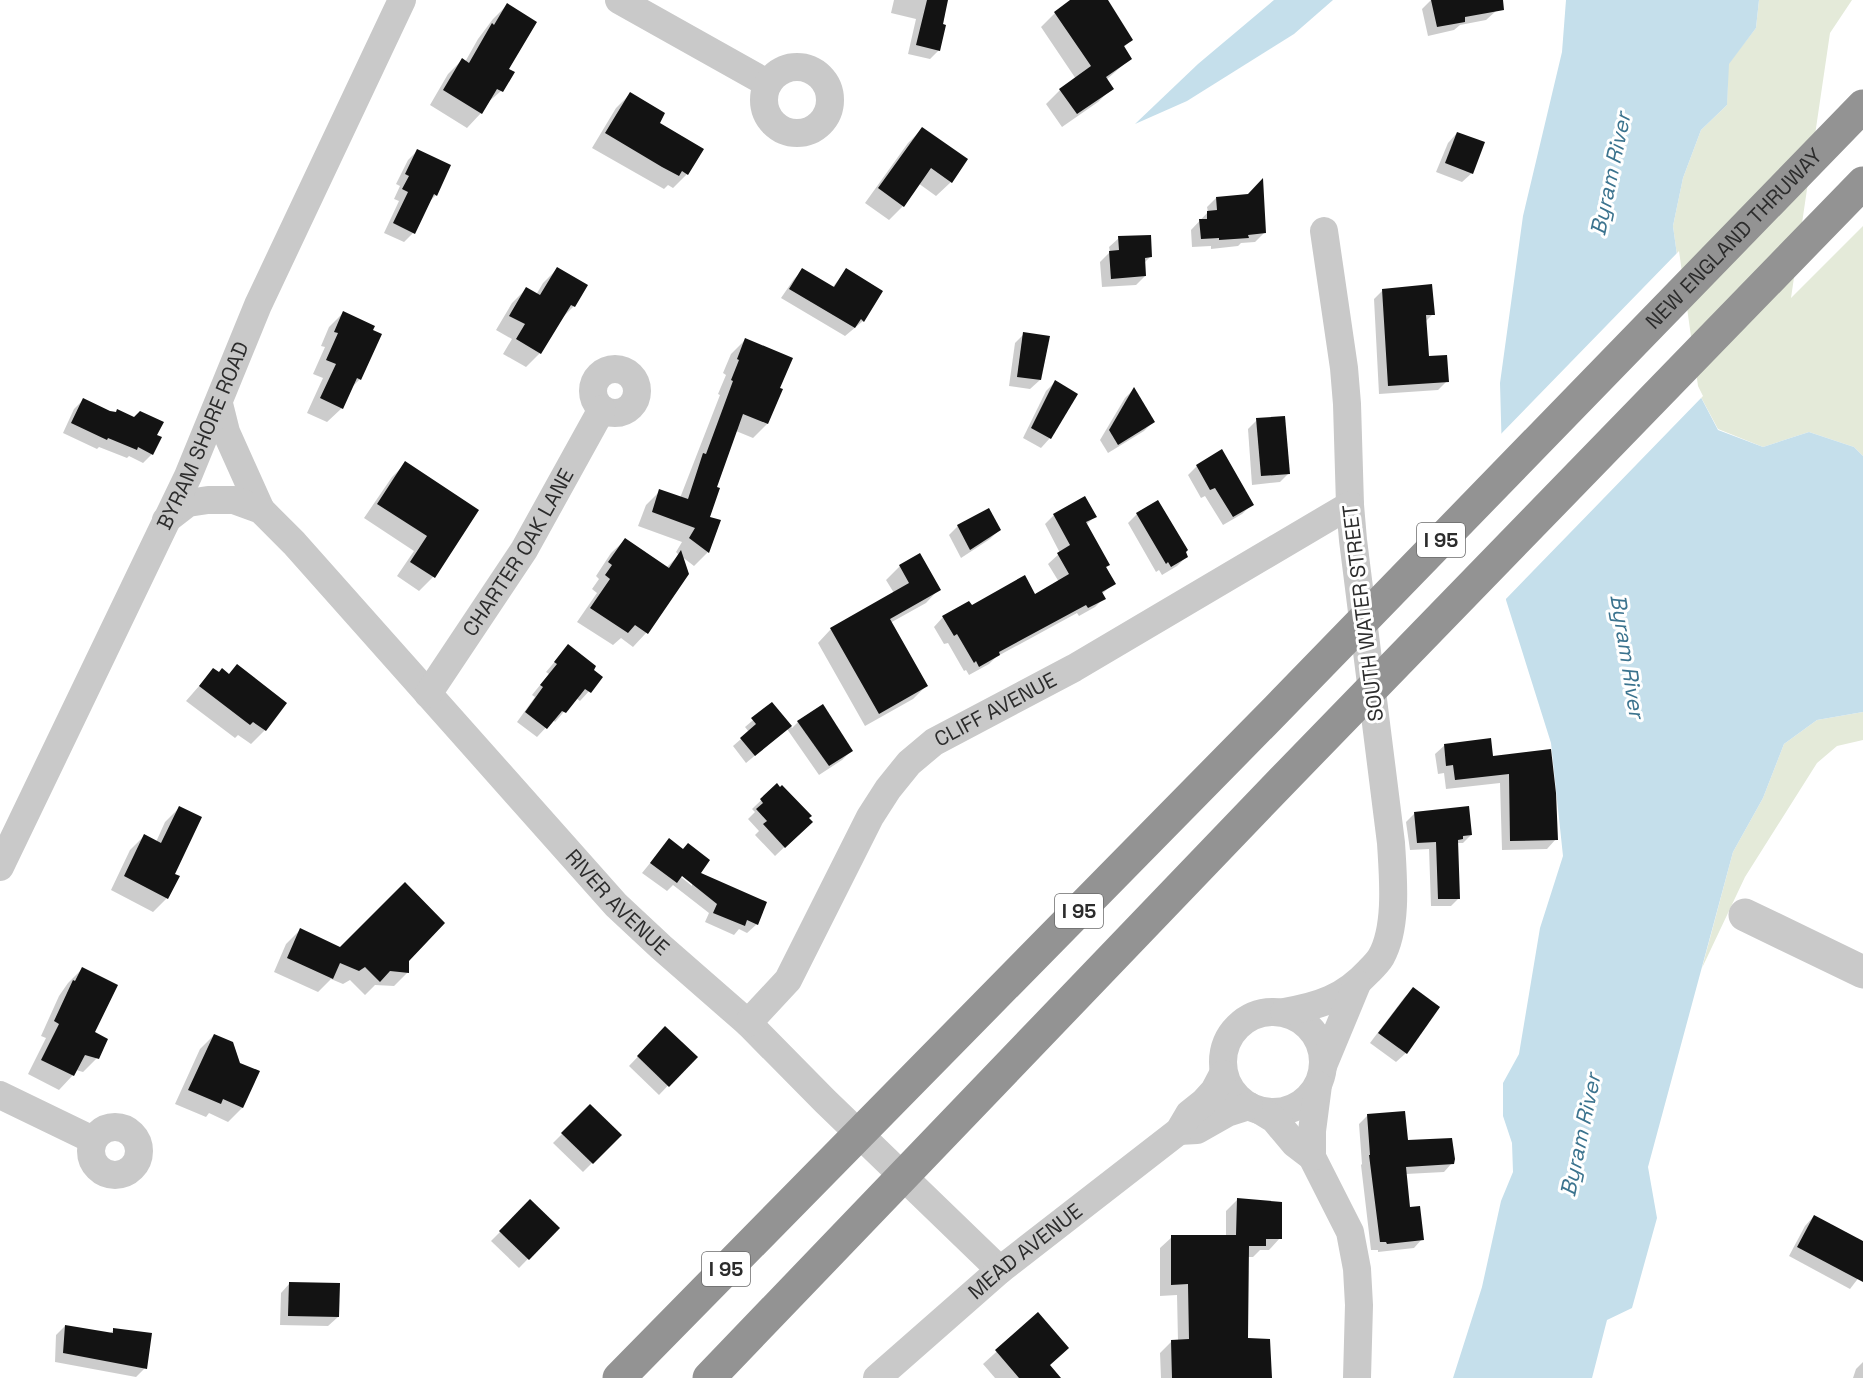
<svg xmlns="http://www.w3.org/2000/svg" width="1863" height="1378" font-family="'Space Grotesk',sans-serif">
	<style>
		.green { fill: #e4ead9 }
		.water { fill: #c5dfeb }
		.pier { fill: #fff }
		.shadow { fill: #0003; fill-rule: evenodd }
		.building { fill: #131313 }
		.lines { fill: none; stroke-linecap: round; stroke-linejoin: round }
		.minor { stroke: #c9c9c9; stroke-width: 28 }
		.tertiary { stroke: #c9c9c9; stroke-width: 33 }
		.motorway { stroke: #939393; stroke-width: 33 }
		.labels { text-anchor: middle; stroke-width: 6; stroke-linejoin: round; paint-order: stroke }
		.shield { fill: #fff; stroke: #6b6b6b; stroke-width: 1.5 }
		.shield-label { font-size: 20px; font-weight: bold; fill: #2c2c2c }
		.street-label { font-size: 21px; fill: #2c2c2c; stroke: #fff }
		.water-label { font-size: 22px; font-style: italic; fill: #3b738e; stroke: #fff }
	</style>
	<rect width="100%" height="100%" fill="#fff"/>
	<g class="green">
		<path d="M 1759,0 L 1852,0 L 1830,33 L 1791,298 L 1863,226 L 1863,456 L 1854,447 L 1809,432 L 1763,447 L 1718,429 L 1695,386 L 1673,226 L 1683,178 L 1701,130 L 1727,105 L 1728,64 L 1756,28 Z"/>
		<path d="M 1863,712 L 1863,740 L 1837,746 L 1817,763 L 1745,877 L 1702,968 L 1733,852 L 1763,798 L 1784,744 L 1817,720 Z"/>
	</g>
	<g class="water">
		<path d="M 1274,0 L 1333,0 L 1294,34 L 1187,101 L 1135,124 L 1198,64 Z"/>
		<path d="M 1566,0 L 1759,0 L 1756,28 L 1729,64 L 1727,105 L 1701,130 L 1683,178 L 1673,226 L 1695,386 L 1718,430 L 1763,447 L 1809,432 L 1854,447 L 1863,456 L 1863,712 L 1817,720 L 1784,744 L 1763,798 L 1733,852 L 1648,1167 L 1657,1218 L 1632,1308 L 1607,1320 L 1592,1378 L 1453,1378 L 1482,1287 L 1501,1201 L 1513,1172 L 1512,1143 L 1503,1116 L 1503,1083 L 1519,1054 L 1540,928 L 1563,856 L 1551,743 L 1506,600 L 1500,383 L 1523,216 L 1562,52 Z"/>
	</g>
	<path class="pier" d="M 1679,251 L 1698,386 L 1703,396 L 1503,602 L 1498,437 Z"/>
	<g class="shadow">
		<path d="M 894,0 L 947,0 L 939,50 L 930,59 L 908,54 L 916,19 L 891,13 Z"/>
		<path d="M 1073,0 L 1106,0 L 1131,40 L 1123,48 L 1131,58 L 1106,80 L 1112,88 L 1098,102 L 1062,127 L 1046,104 L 1060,90 L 1076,79 L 1041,27 L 1055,13 Z"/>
		<path d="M 1431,0 L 1499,0 L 1496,11 L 1486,20 L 1460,25 L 1454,30 L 1428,36 L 1422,9 Z"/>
		<path d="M 507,5 L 507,70 L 501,91 L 486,104 L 481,113 L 467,128 L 430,105 L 448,74 L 462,60 L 465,62 L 478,39 L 493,19 Z"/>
		<path d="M 630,94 L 658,123 L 687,174 L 673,188 L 668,185 L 664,189 L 592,148 L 616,108 Z"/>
		<path d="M 922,129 L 966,160 L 951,182 L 936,196 L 918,183 L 903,206 L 889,220 L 865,203 L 908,143 Z"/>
		<path d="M 1457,133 L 1472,173 L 1462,182 L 1436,172 L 1448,143 Z"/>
		<path d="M 417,151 L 436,195 L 428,203 L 413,233 L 404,242 L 384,233 L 399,201 L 394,199 L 400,186 L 396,184 L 408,160 Z"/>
		<path d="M 1216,198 L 1264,233 L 1255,242 L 1241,243 L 1238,246 L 1211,249 L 1211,246 L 1192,247 L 1191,230 L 1208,212 L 1207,207 Z"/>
		<path d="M 1119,238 L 1150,257 L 1144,263 L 1145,276 L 1136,285 L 1102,287 L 1100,262 L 1110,252 L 1109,247 Z"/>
		<path d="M 557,269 L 574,306 L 560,320 L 540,353 L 526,367 L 503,354 L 512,339 L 496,330 L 512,303 L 526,289 L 536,295 L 543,283 Z"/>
		<path d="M 803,270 L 832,288 L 846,270 L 863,321 L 845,336 L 781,298 L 794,279 Z"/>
		<path d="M 1383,290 L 1433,314 L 1425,322 L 1428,358 L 1447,381 L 1438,390 L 1379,394 L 1374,299 Z"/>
		<path d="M 343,313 L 360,379 L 351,388 L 342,408 L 327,422 L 307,413 L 323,378 L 313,374 L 325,347 L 321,346 L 329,327 Z"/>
		<path d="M 1024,334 L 1040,380 L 1030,389 L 1009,386 L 1015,343 Z"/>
		<path d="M 745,340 L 781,390 L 767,424 L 753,438 L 736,431 L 715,488 L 708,518 L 719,521 L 708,552 L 694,566 L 681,556 L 687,574 L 646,633 L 633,647 L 621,638 L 613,645 L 577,622 L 597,593 L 592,589 L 599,579 L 596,576 L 611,553 L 625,540 L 666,568 L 679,555 L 676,552 L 682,542 L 638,526 L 646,505 L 660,491 L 680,498 L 720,395 L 718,394 L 726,375 L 723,373 L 731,354 Z"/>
		<path d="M 1055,382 L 1076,394 L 1050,438 L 1041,448 L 1023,438 L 1046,391 Z"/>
		<path d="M 1134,389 L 1153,422 L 1144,431 L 1108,453 L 1100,440 L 1125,398 Z"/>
		<path d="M 83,400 L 155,436 L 152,454 L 143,463 L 129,456 L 127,458 L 99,447 L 97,449 L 63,433 L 74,409 Z"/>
		<path d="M 1257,420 L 1289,473 L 1280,482 L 1252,485 L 1248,429 Z"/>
		<path d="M 406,463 L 477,511 L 433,577 L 419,591 L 397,576 L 414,551 L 364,518 L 392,477 Z"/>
		<path d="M 1197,466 L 1252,504 L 1242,514 L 1223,525 L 1205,496 L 1201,498 L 1188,475 Z"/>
		<path d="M 1137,514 L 1184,552 L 1187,556 L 1177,566 L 1162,575 L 1159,570 L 1156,572 L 1128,523 Z"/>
		<path d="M 1054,515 L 1095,516 L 1086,525 L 1114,583 L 1102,594 L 1104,598 L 1095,607 L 1079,616 L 1077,613 L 996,657 L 989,664 L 969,675 L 966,670 L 964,671 L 948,643 L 944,644 L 934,627 L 943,617 L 971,607 L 1035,596 L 1059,582 L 1048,564 L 1060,553 L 1045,524 Z"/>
		<path d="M 958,526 L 999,530 L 990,539 L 961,558 L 949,535 Z"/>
		<path d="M 919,555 L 939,589 L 926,603 L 890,623 L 926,686 L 913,699 L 865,726 L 818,643 L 831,629 L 894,593 L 886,580 L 900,566 Z"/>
		<path d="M 568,646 L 601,678 L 580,701 L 576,698 L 555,722 L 553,720 L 537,737 L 517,722 L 535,697 L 532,695 L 549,674 L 546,672 Z"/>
		<path d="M 213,670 L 265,730 L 251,744 L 238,735 L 235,738 L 186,701 Z"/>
		<path d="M 772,704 L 792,728 L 798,722 L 851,751 L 842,760 L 819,775 L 787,729 L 746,763 L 733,746 L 749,732 L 745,727 Z"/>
		<path d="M 1445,745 L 1492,758 L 1550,751 L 1556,839 L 1547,849 L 1502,850 L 1500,783 L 1446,789 L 1444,773 L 1438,774 L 1435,754 Z"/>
		<path d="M 777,785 L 811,822 L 775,856 L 755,835 L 759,831 L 748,819 L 755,812 L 752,809 Z"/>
		<path d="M 179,808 L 173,875 L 167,898 L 153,912 L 111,890 L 130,850 L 144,836 L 156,842 L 165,822 Z"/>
		<path d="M 1414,814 L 1471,835 L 1463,843 L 1457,843 L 1459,898 L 1451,906 L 1431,906 L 1429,849 L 1410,850 L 1406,822 Z"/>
		<path d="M 669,840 L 698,873 L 757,924 L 747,933 L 739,929 L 734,935 L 705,922 L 709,913 L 673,885 L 667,891 L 642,873 ZM 677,870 L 692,882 L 692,886 L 676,873 Z"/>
		<path d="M 300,930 L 340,948 L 407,960 L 408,972 L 394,986 L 375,985 L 365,995 L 350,980 L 343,984 L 331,979 L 318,992 L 274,972 L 286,944 Z"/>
		<path d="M 82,969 L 97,1058 L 83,1072 L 76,1070 L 73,1075 L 59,1090 L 28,1074 L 46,1038 L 41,1036 L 59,996 L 68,983 Z"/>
		<path d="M 1413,989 L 1438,1008 L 1406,1053 L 1396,1062 L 1370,1043 L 1404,998 Z"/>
		<path d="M 665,1028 L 695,1057 L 659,1095 L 629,1066 Z"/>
		<path d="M 214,1035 L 239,1064 L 258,1072 L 242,1108 L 228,1122 L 209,1113 L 206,1117 L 175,1104 L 200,1049 Z"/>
		<path d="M 590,1106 L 620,1135 L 583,1172 L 553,1143 Z"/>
		<path d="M 1368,1115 L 1407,1142 L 1452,1163 L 1444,1172 L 1406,1174 L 1409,1209 L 1422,1239 L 1414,1248 L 1378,1252 L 1378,1250 L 1371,1250 L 1361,1165 L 1362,1164 L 1359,1124 Z"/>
		<path d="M 1237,1200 L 1280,1238 L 1269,1250 L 1260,1250 L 1253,1257 L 1248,1257 L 1247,1339 L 1262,1339 L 1270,1378 L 1161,1378 L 1160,1353 L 1172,1341 L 1178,1341 L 1177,1295 L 1160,1296 L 1160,1248 L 1172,1237 L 1226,1236 L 1226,1211 Z"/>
		<path d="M 530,1202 L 558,1228 L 519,1268 L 491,1241 Z"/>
		<path d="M 1814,1216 L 1863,1242 L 1863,1272 L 1850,1289 L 1789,1256 L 1805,1226 Z"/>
		<path d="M 290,1283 L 338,1317 L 328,1326 L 280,1325 L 281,1293 Z"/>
		<path d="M 1038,1314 L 1049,1366 L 1059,1378 L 995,1378 L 983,1364 Z"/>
		<path d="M 65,1326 L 109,1334 L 114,1330 L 145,1368 L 136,1377 L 55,1362 L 56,1335 Z"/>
		<path d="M 1863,1362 L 1863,1378 L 1853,1378 L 1856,1369 Z"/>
	</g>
	<g class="building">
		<path d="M 927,0 L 948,0 L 943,24 L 946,25 L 940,51 L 916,45 Z"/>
		<path d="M 1070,0 L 1108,0 L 1133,40 L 1124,46 L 1132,59 L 1106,77 L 1114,89 L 1077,114 L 1059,89 L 1091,66 L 1054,12 Z"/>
		<path d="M 1431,0 L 1503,0 L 1504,10 L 1465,17 L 1465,22 L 1437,27 Z"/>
		<path d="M 507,3 L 537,22 L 509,69 L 515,72 L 503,92 L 497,89 L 482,114 L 443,90 L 462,58 L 469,63 L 492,23 L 494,25 Z"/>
		<path d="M 630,92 L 665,113 L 660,123 L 704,149 L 688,175 L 682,171 L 679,176 L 662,167 L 605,133 Z"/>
		<path d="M 922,127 L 968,159 L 952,183 L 931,168 L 904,207 L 878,188 Z"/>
		<path d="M 1457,132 L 1485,142 L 1473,174 L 1445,163 Z"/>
		<path d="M 417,149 L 451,165 L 437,196 L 434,194 L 415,234 L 393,223 L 408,192 L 402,189 L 409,176 L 405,174 Z"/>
		<path d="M 1263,178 L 1266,233 L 1248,235 L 1249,238 L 1219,240 L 1219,238 L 1201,239 L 1199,219 L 1207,219 L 1207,211 L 1217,210 L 1216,197 L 1248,194 Z"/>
		<path d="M 1151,235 L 1152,257 L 1145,258 L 1146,276 L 1111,279 L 1109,251 L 1119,250 L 1118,236 Z"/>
		<path d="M 557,267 L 588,285 L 575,307 L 571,305 L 541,354 L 516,339 L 525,324 L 509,316 L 526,287 L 540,295 Z"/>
		<path d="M 802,268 L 834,287 L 846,268 L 883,291 L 864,322 L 861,319 L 855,328 L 789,289 Z"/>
		<path d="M 1432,284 L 1435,315 L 1426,315 L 1429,356 L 1447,355 L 1449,382 L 1388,386 L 1382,289 Z"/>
		<path d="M 343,311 L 375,326 L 373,330 L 382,334 L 361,380 L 357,378 L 343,409 L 320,398 L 336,364 L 326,360 L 338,333 L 334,332 Z"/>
		<path d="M 1023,332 L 1050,336 L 1041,380 L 1017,377 Z"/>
		<path d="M 745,338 L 793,358 L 780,388 L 783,389 L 768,424 L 743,414 L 717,487 L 720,488 L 710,517 L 721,520 L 709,553 L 689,538 L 695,528 L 652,512 L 659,489 L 688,499 L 703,453 L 706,454 L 733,381 L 731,380 L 739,360 L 737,359 Z"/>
		<path d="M 1055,380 L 1078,394 L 1051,439 L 1031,428 Z"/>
		<path d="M 1134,387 L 1155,422 L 1118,445 L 1109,430 Z"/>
		<path d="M 83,398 L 110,411 L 116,412 L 117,409 L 134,417 L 140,411 L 164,422 L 157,435 L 162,437 L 153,455 L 138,447 L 137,450 L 108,438 L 107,440 L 71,423 Z"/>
		<path d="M 1285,416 L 1290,474 L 1261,476 L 1256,418 Z"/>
		<path d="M 1222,449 L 1254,505 L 1233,517 L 1215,488 L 1210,490 L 1196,465 Z"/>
		<path d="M 405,461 L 479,510 L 435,578 L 410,562 L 427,536 L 377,504 Z"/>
		<path d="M 1085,496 L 1097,517 L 1086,522 L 1110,565 L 1106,567 L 1116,584 L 1102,592 L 1106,599 L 1088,608 L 1086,605 L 999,652 L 1000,655 L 979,667 L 976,661 L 974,663 L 957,634 L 954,636 L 942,616 L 969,601 L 972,605 L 1025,575 L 1035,594 L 1069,574 L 1057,553 L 1070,545 L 1053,514 Z"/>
		<path d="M 1158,500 L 1188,550 L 1186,552 L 1188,557 L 1171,567 L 1168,562 L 1166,564 L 1136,513 Z"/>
		<path d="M 989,508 L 1001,530 L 970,550 L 957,525 Z"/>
		<path d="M 625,538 L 669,568 L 681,550 L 689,574 L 648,634 L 635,625 L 628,633 L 590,608 L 610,579 L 605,575 L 612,565 L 608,562 Z"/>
		<path d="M 920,553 L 941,590 L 890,619 L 928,686 L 879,714 L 830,628 L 909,583 L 899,565 Z"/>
		<path d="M 568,644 L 596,666 L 594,670 L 603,677 L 591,693 L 585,689 L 566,713 L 562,711 L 547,729 L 525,712 L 543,687 L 540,685 L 557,664 L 554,662 Z"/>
		<path d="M 237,664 L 287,703 L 266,731 L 253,722 L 250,725 L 199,686 L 213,668 L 219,672 L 222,668 L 229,674 Z"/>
		<path d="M 772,702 L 792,726 L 755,756 L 740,738 L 756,724 L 751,718 Z"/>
		<path d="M 823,704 L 853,751 L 829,766 L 797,721 Z"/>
		<path d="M 1491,738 L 1493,756 L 1551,749 L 1556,793 L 1558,840 L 1510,841 L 1509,774 L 1455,780 L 1453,765 L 1446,766 L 1444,744 Z"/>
		<path d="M 777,783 L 780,787 L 782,785 L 812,816 L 809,818 L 813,822 L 785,848 L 763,824 L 767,821 L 756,809 L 763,803 L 760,799 Z"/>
		<path d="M 179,806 L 202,817 L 175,874 L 180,876 L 168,899 L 124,876 L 144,834 L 161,843 Z"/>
		<path d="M 1469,806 L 1472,835 L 1463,836 L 1463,839 L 1458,840 L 1460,899 L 1438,899 L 1436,842 L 1417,843 L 1414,812 Z"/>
		<path d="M 669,838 L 683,849 L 688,843 L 710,860 L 701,873 L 767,902 L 758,925 L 747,920 L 745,926 L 713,913 L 717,904 L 682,876 L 677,883 L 650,863 Z"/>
		<path d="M 405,882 L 445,923 L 409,961 L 409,973 L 390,971 L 380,982 L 365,967 L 359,971 L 340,963 L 333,979 L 287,958 L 300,928 L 340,947 Z"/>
		<path d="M 82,967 L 118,985 L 95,1032 L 108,1039 L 99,1059 L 85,1055 L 74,1076 L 41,1060 L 59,1024 L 54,1021 L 73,980 L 75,981 Z"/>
		<path d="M 1413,987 L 1440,1007 L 1407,1054 L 1378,1033 Z"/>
		<path d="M 665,1026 L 698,1057 L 669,1087 L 637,1056 Z"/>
		<path d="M 214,1034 L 233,1042 L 240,1063 L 260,1071 L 243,1108 L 223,1099 L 221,1104 L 188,1090 Z"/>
		<path d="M 590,1104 L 622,1135 L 593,1164 L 561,1133 Z"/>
		<path d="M 1405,1111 L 1408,1140 L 1452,1138 L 1455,1159 L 1454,1164 L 1406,1167 L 1410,1207 L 1420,1206 L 1424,1240 L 1387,1244 L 1386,1242 L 1380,1242 L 1369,1155 L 1370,1155 L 1367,1114 Z"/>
		<path d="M 1237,1198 L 1282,1202 L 1282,1239 L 1266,1239 L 1266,1246 L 1249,1246 L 1248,1338 L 1270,1339 L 1272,1378 L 1172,1378 L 1171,1340 L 1189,1339 L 1188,1284 L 1171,1285 L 1171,1235 L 1236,1235 Z"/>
		<path d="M 530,1199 L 560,1228 L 529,1260 L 499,1231 Z"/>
		<path d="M 1814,1215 L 1863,1241 L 1863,1282 L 1797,1247 Z"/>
		<path d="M 289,1282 L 340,1283 L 339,1317 L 288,1316 Z"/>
		<path d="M 1038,1312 L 1069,1348 L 1050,1365 L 1061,1378 L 1019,1378 L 995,1350 Z"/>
		<path d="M 65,1325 L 113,1333 L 113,1328 L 152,1333 L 147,1369 L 63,1353 Z"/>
	</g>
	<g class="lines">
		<g class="minor">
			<path d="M 619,0 L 767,83"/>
			<circle cx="797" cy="100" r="33"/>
			<circle cx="615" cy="391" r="22"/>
			<path d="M 219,404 L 226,432 L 261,510"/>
			<path id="s1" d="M 166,520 L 188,503 L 208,500 L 234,500 L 261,510 L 294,543 L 616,905 L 661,947 L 748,1023 L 825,1101 L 1000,1270"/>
			<path id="s2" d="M 428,694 L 524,550 L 602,409"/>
			<path id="s3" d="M 0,867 L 188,476 L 258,305 L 402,0"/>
			<circle cx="1273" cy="1062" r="50"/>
			<path d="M 1284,1012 C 1319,1006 1344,998 1369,971 C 1373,967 1378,962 1381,957 C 1398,927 1393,876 1391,843 L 1353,540 L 1350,505 L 1347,404 L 1344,368 L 1324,231"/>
			<path id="s4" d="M 748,1023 L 788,980 L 870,817 L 888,789 L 909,763 L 934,742 L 1074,668 L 1350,505"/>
			<path d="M 1323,1066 L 1357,984"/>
			<path d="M 0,1095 L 93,1140"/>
			<path d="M 1261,1111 L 1274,1119 L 1295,1144 L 1312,1157 L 1350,1232 L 1357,1269 L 1359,1305 L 1357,1378"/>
			<circle cx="115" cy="1151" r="24"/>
			<path d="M 1179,1131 L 1197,1130 L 1227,1113 L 1249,1106"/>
			<path d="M 1312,1157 L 1312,1131 L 1318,1085"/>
			<path id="s5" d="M 877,1378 L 1000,1270 L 1179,1131 L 1189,1114 L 1204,1102 L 1214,1091 L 1223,1074"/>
		</g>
		<path class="tertiary" d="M 1745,915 L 1863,972"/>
		<g class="motorway">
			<path id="s6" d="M 619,1378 L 1277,709 L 1863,106"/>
			<path d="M 709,1378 L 1283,780 L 1863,183"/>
		</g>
	</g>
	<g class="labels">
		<g class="shield">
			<rect x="1417" y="523" width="48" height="34" rx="4.5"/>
			<rect x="1055" y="894" width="48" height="34" rx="4.5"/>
			<rect x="702" y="1252" width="48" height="34" rx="4.5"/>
		</g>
		<g class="shield-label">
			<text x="1441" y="547">I 95</text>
			<text x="1079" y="918">I 95</text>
			<text x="726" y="1276">I 95</text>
		</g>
		<g class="street-label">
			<text dy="7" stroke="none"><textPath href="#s6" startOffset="1594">NEW ENGLAND THRUWAY</textPath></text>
			<text dy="7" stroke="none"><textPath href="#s3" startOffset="477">BYRAM SHORE ROAD</textPath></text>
			<text dy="7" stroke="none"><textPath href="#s2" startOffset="168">CHARTER OAK LANE</textPath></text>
			<text transform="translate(1363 613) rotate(-97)" y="7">SOUTH WATER STREET</text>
			<text dy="7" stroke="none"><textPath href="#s4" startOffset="410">CLIFF AVENUE</textPath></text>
			<text dy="7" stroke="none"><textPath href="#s1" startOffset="633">RIVER AVENUE</textPath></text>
			<text dy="7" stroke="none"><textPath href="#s5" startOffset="195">MEAD AVENUE</textPath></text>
		</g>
		<g class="water-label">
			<text transform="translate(1610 174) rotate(-78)" y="8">Byram River</text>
			<text transform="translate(1628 656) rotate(81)" y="8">Byram River</text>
			<text transform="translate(1580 1135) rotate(-78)" y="8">Byram River</text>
		</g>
	</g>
</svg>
